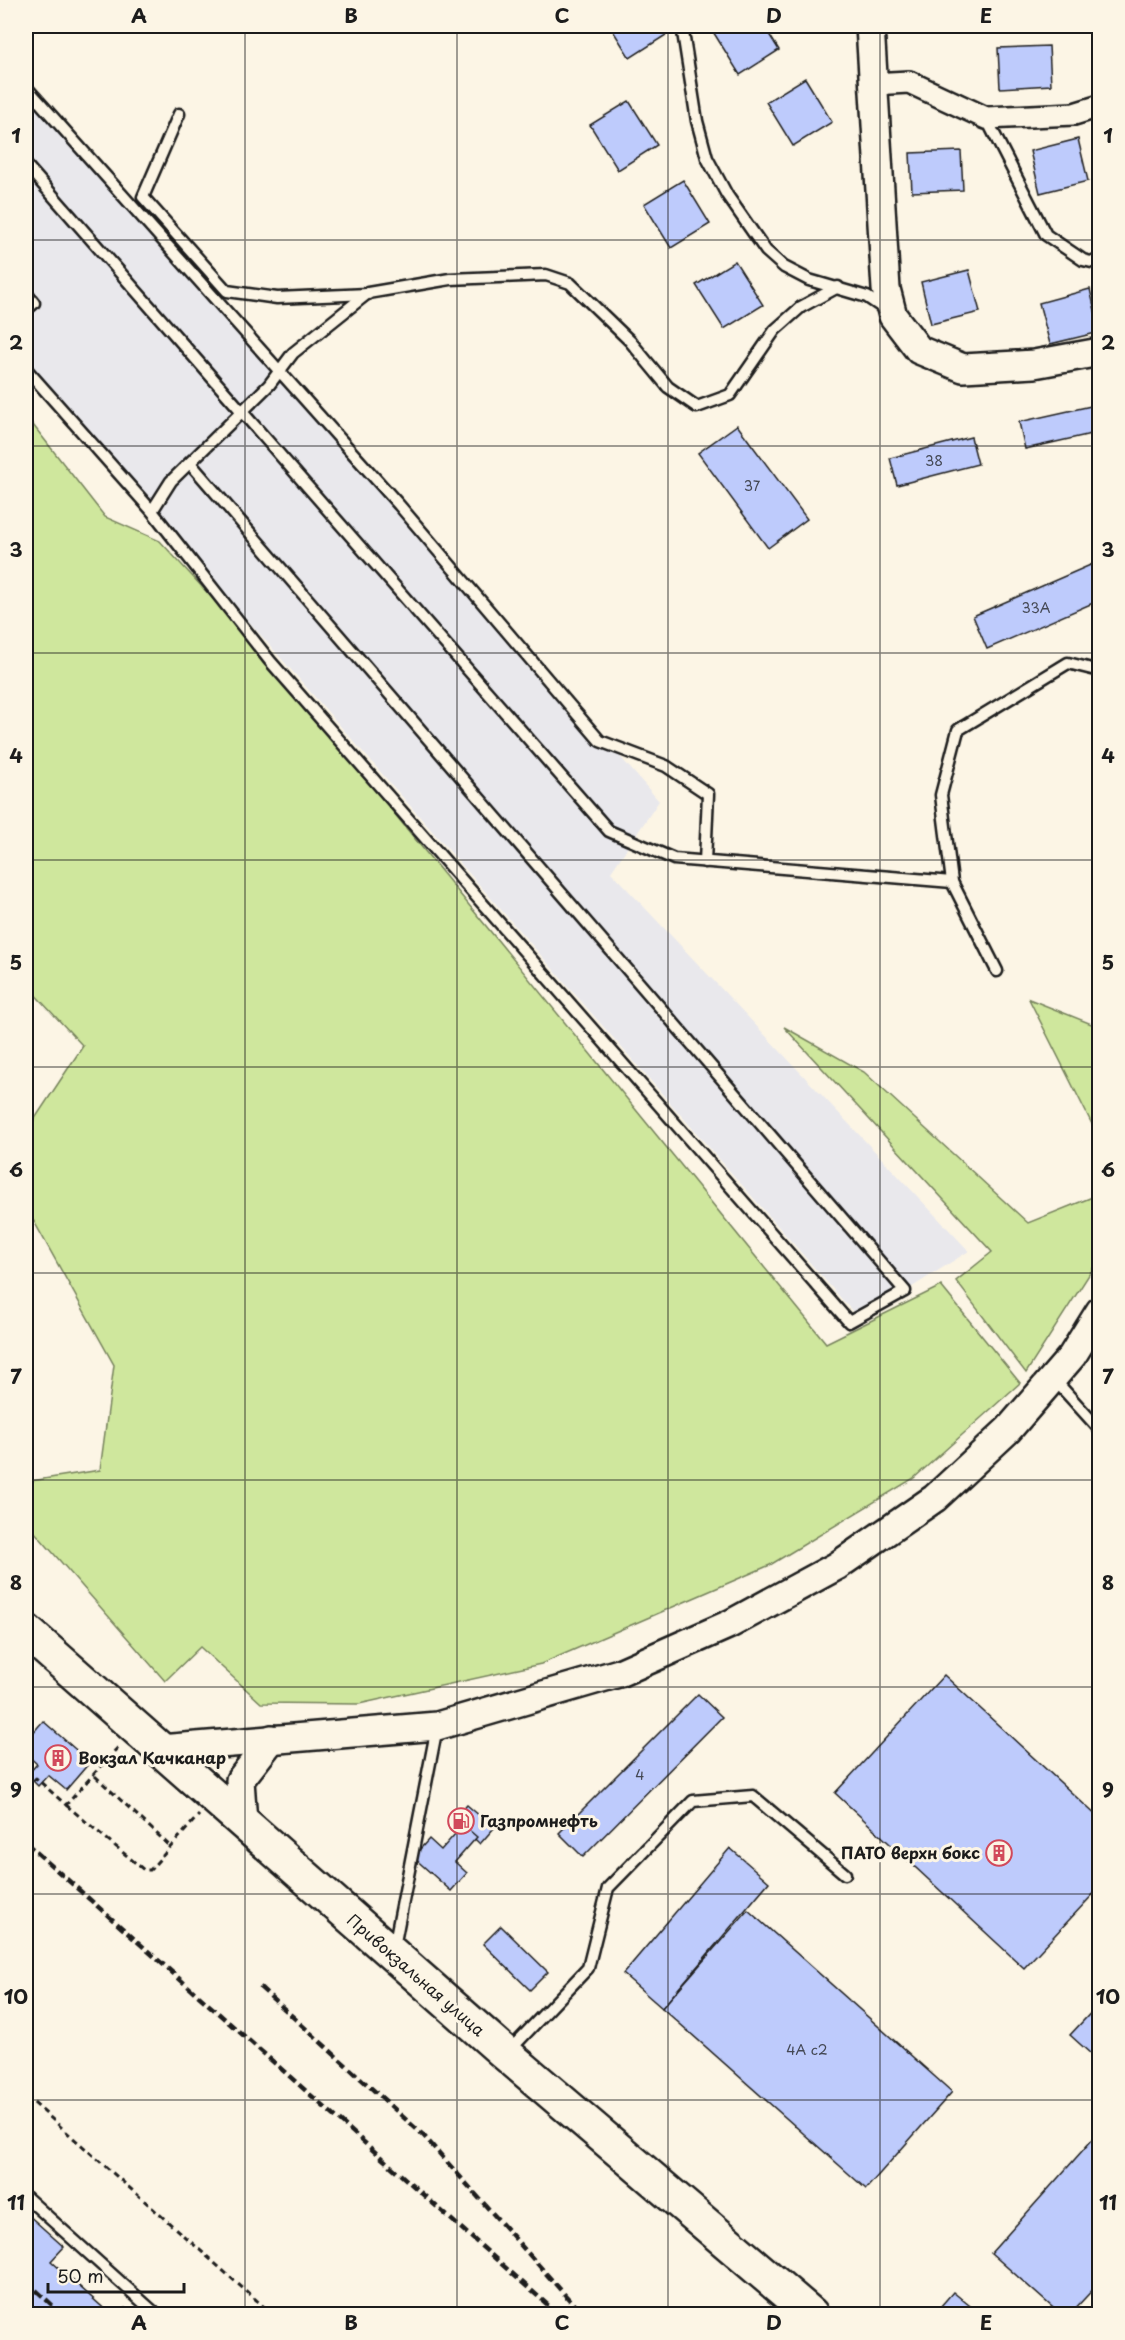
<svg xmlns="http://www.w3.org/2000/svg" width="1125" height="2340" viewBox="0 0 1125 2340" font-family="'Playpen Sans',sans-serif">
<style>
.built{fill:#e9e8ec}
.green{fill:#cfe79d;stroke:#76825c;stroke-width:1.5}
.building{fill:#becbfc;stroke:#1c1c1c;stroke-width:1.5}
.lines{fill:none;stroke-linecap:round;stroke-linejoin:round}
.service-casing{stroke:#1c1c1c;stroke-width:15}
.minor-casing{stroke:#1c1c1c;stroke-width:26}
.tertiary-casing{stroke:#1c1c1c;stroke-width:32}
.primary-casing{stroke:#1c1c1c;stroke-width:38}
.path{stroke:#1c1c1c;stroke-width:3;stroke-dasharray:6 4.5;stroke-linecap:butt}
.service{stroke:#fcf5e5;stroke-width:10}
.minor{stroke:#fcf5e5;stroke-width:21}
.tertiary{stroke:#fcf5e5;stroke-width:27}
.primary{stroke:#fcf5e5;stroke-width:33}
.rail{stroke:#1c1c1c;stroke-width:4.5;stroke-dasharray:9 4.5;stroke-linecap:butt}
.grid{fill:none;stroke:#1c1c1c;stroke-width:1.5;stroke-opacity:0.55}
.labels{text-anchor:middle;stroke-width:6;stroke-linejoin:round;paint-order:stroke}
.number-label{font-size:14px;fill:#444854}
.poi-label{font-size:16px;font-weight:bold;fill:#1c1c1c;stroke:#fcf5e5;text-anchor:start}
.street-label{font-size:16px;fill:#1c1c1c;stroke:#fcf5e5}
.neatline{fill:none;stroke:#1c1c1c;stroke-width:2}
.grid-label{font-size:20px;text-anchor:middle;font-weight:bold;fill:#1c1c1c}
</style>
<rect width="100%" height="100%" fill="#fcf5e5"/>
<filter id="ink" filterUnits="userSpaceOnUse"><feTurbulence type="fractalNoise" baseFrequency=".0167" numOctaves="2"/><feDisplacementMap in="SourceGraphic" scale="12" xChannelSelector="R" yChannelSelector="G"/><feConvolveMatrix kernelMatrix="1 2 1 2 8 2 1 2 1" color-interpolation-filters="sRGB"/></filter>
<g filter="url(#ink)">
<path class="built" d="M26,78L659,801L611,872L969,1251L860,1320L26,367Z"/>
<g class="green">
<path d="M26,416L105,517L160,541L270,661L826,1343L941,1286L1020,1383L914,1478L770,1565L541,1664L359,1704L261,1703L200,1647L165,1681L26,1522V1478L31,1481L100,1470L114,1365L26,1207V1132L83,1046L26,985Z"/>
<path d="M1029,999L1099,1027V1138Z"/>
<path d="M784,1027L864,1072L1028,1223L1095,1196L1099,1202V1259L1026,1373L956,1281L992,1252Z"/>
</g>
<g class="building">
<path d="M610,26H664L669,33L630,58Z"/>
<path d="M720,26H764L779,50L740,75L712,30Z"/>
<path d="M899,26H950V29L899,32Z"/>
<path d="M1049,46L1051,85L1000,88L998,48Z"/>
<path d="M805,78L832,122L793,146L766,102Z"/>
<path d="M629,101L657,145L618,170L590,125Z"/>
<path d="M1078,139L1088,181L1040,193L1030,151Z"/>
<path d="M961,151L963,190L912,192L910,153Z"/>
<path d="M683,180L710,224L671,248L644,204Z"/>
<path d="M735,261L763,305L724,329L696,285Z"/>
<path d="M969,270L980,312L931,324L921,282Z"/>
<path d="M1090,289L1100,332L1050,344L1039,303Z"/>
<path d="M1100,404V432L1025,449L1019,422Z"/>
<path d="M737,425L807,519L768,548L698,453Z"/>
<path d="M971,437L978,464L897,485L890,458Z"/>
<path d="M1095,563L1100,574V600L987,649L973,616Z"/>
<path d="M944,1675L1100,1819V1887L1024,1968L835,1793Z"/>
<path d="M698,1694L722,1717L583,1857L559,1833Z"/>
<path d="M43,1721L90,1762L66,1790L48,1775L38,1786L27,1775L37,1764L26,1754V1741Z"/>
<path d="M467,1805L494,1828L480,1844L454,1819Z"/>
<path d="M463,1825L477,1837L455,1862L467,1873L451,1891L413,1857L429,1839L441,1850Z"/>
<path d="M730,1848L769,1882L662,2008L623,1974Z"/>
<path d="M748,1910L952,2092L866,2189L662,2008Z"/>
<path d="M501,1926L548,1972L530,1990L483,1944Z"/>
<path d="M1100,2003V2045L1091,2054L1070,2035Z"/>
<path d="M1100,2131V2282L1070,2314H1060L991,2253Z"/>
<path d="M26,2213L64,2247L51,2261L110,2314H31L26,2309Z"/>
<path d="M953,2292L980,2314H934Z"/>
<path d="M125,2308L132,2314H120Z"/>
</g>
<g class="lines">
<g class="service-casing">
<g id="service">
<path d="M682,26L697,121L707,158L727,195L766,251L784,267L809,280L867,297L886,310"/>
<path d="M26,87L399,505L600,741L666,766L708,794L705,862"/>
<path d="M179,114L143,197L227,291L277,298L368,294"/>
<path d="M986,118L1046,235L1083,260L1100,264"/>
<path d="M26,165L609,831L674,859L952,882"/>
<path d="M26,293L34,303L26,310"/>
<path d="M26,369L152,511L270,661L849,1322L905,1291L190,463"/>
<path d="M152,511L171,481L269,385L293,353L368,293L450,279L546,275L570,283L630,341L668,387L697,407L730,395L775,330L801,307L838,287"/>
<path d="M997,971L952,882L941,795L958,730L1068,663L1100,671"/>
<path d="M1053,1378L1100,1430"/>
<path d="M394,1947L437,1727"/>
<path d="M508,2052L588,1968L608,1888L693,1801L753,1796L845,1874"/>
<path d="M26,2197L156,2314"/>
</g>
</g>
<g class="minor-casing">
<path id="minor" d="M872,84L909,82L986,118L1074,114L1100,106"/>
</g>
<g class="tertiary-casing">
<g id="tertiary">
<path d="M870,26L886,289L893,316L919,350L963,368L1034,364L1100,352"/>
<path d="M160,1749L437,1726L619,1673L730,1624L837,1566L935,1498L1008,1430L1072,1356L1100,1311"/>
<path d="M243,1823L240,1780L272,1739"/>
</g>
</g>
<g class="primary-casing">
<path id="primary" d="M26,1631L506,2054L811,2314"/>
</g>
<g class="path">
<path d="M95,1776L171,1847"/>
<path d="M26,1788L36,1778L66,1805L120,1745"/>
<path d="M66,1805L144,1870H150L199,1815"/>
<path d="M26,2096L272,2314"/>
</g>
<use href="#service" class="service"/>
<use href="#minor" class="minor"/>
<use href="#tertiary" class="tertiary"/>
<use href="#primary" class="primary"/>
<g class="rail">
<path d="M26,1843L558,2314"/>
<path d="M260,1987L423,2135L582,2314"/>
<path d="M26,2281L62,2314"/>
</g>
</g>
</g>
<path class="grid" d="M245,26V2314M457,26V2314M668,26V2314M880,26V2314M26,240H1100M26,446H1100M26,653H1100M26,860H1100M26,1067H1100M26,1273H1100M26,1480H1100M26,1687H1100M26,1894H1100M26,2100H1100"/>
<defs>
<g id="building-ring" transform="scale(1.35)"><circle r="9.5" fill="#fcf5e5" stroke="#d1495b" stroke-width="1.5"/><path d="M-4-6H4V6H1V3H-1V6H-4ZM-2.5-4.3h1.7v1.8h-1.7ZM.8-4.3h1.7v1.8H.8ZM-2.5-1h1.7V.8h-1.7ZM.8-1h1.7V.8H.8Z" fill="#d1495b"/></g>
<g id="fuel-ring" transform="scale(1.35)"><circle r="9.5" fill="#fcf5e5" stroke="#d1495b" stroke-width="1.5"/><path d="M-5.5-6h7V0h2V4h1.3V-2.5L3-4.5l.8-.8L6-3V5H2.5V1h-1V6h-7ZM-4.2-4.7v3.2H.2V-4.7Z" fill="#d1495b"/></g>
</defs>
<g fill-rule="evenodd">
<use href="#building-ring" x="58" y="1758"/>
<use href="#fuel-ring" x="461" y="1821"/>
<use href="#building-ring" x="999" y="1853"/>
</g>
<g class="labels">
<g class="number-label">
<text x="934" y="466">38</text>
<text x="752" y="491">37</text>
<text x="1036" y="613">33А</text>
<text x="640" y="1780">4</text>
<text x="807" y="2055">4А с2</text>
</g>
<g class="poi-label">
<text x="78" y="1764">Вокзал Качканар</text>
<text x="480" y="1827">Газпромнефть</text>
<text x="980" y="1859" text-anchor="end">ПАТО верхн бокс</text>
</g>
<g class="street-label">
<text transform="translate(416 1975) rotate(41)" y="6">Привокзальная улица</text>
</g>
</g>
<rect width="1125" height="2340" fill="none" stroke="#fcf5e5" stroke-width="66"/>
<path d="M48 2283v9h136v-9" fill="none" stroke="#1c1c1c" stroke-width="3"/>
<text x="57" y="2283" font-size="18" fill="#1c1c1c" stroke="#fcf5e5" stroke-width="4.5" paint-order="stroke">50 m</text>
<rect x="33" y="33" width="1059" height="2274" class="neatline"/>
<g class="grid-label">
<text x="139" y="23">A</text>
<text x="351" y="23">B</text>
<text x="562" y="23">C</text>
<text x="774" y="23">D</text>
<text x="986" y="23">E</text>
<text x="16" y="143">1</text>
<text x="1108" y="143">1</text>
<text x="16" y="350">2</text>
<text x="1108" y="350">2</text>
<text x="16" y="557">3</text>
<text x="1108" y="557">3</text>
<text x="16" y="763">4</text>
<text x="1108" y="763">4</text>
<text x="16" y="970">5</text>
<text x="1108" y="970">5</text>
<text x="16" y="1177">6</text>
<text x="1108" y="1177">6</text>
<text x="16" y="1384">7</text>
<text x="1108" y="1384">7</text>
<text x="16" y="1590">8</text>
<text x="1108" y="1590">8</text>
<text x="16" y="1797">9</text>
<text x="1108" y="1797">9</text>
<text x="16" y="2004">10</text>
<text x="1108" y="2004">10</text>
<text x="16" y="2210">11</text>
<text x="1108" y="2210">11</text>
<text x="139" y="2330">A</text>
<text x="351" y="2330">B</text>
<text x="562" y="2330">C</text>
<text x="774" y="2330">D</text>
<text x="986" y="2330">E</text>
</g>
</svg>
